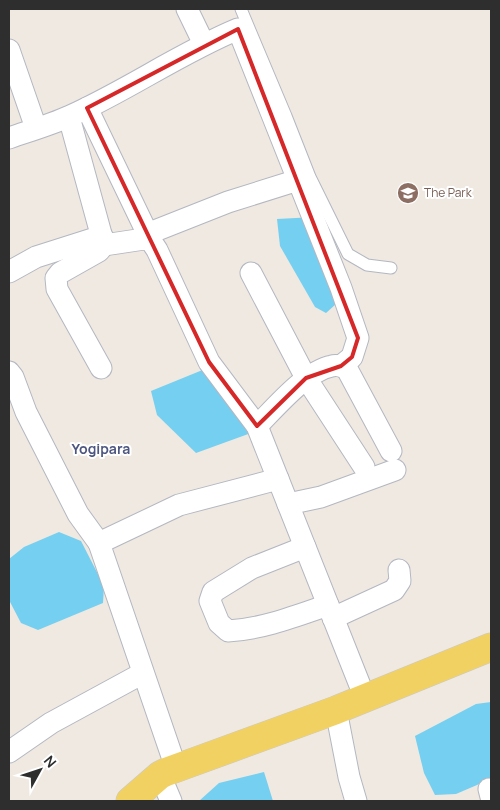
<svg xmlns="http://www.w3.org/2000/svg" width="500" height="810" viewBox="0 0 500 810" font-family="Manrope,sans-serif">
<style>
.water{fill:#75cff0}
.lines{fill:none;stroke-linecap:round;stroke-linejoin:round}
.lane-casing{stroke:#b4b7c1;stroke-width:13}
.street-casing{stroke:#b4b7c1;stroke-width:23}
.primary-casing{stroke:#c9c9c9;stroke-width:29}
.lane{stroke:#fff;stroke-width:11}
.street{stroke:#fff;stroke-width:21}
.primary{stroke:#f2d163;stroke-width:28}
.marked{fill:none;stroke:#d62828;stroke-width:4;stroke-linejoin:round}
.labels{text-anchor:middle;stroke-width:4;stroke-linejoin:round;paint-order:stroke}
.education-label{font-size:12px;fill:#785e54;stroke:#fff;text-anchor:start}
.neighbourhood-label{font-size:14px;font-weight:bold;fill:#4d5680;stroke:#fff}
</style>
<rect width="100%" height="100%" fill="#efe9e1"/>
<g class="water">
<path d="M315,217L346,295L326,313L315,307L280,246L277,219Z"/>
<path d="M205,369L251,433L196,453L157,415L151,391Z"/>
<path d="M59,532L81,541L104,586L103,603L38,630L21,623L9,600V559L24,547Z"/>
<path d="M491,702V779L456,794L435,795L424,773L415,736L476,704Z"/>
<path d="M264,772L273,801H199L219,783Z"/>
</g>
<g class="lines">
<g class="lane-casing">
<path id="lane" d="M241,9L286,116L310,177L348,254L367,265L391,268"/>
</g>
<g class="street-casing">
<g id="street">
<path d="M187,9L204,44"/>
<path d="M9,50L36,128"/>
<path d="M87,108L151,241"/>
<path d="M69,117L104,245L144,239L151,241L157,250L209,362L257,426L365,698"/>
<path d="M9,138C29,131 50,125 70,116C128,90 180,53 238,29L341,288L358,338L352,357L341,366"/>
<path d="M147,234L228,202L298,180"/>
<path d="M9,272L36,257L102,236"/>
<path d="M251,273L306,378L364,467"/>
<path d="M101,368L57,289L56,278L60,273L99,251L104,245"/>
<path d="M9,372L13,377L26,412L78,514L99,543"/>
<path d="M257,426C276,407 306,371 332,366C338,364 343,367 347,369L391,451"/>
<path d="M288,504L321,497L395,470"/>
<path d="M305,547L252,568L213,592L210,601L219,623L228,631C263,629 296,616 328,605"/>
<path d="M333,618L394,590L400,581L399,570"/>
<path d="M336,710L349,777L356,801"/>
<path d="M9,752L51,723L143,673"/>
<path d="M176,768L99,543L179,505L278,479"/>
<path d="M160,775L171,801"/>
<path d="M489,789L491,797"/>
</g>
</g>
<g class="primary-casing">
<path id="primary" d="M130,801L160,775L166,772L336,710L491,647"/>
</g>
<use href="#lane" class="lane"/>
<use href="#street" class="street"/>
<use href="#primary" class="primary"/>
</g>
<path class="marked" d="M238,29L358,338L352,357L341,366L306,378L257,426L209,362L87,108Z"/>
<defs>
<g id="university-disc" transform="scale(1.125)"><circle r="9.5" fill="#8d6e63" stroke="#fff"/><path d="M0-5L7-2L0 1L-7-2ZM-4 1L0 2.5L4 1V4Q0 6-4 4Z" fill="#fff"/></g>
</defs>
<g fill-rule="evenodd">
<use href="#university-disc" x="408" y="193"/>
</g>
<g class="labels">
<g class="education-label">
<text x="424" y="197">The Park</text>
</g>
<g class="neighbourhood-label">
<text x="101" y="454">Yogipara</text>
</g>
</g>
<rect width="500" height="810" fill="none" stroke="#2e2e2e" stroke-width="20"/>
<g transform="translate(40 770) rotate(50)" stroke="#ffffff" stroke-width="4" paint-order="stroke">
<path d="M0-4L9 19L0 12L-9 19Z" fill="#2e2e2e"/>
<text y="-8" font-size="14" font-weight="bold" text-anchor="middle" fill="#2e2e2e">N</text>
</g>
</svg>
